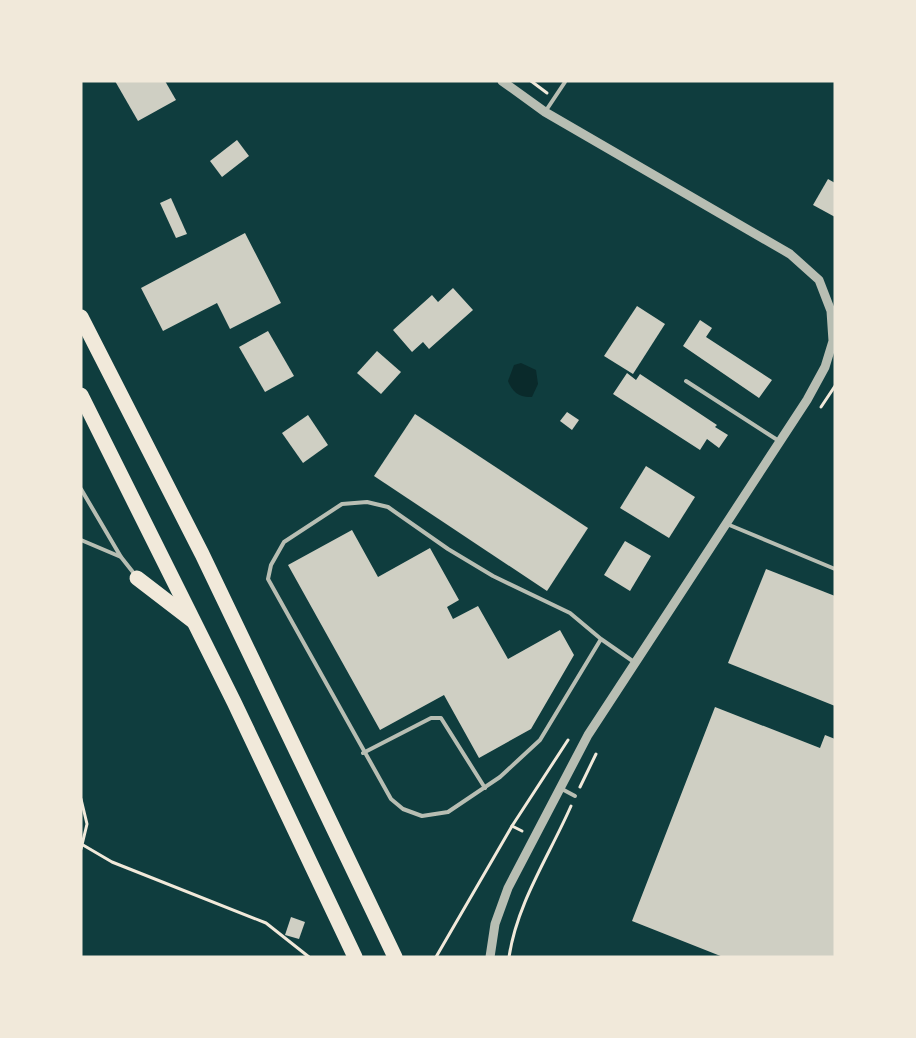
<svg xmlns="http://www.w3.org/2000/svg" width="916" height="1038" viewBox="0 0 916 1038" font-family="Literata,serif">
<style>
.water{fill:#0a2a2b}
.building{fill:#cfcfc3}
.lines{fill:none;stroke-linecap:round;stroke-linejoin:round}
.path{stroke:#f1e9da;stroke-width:3}
.service{stroke:#b8beb3;stroke-width:4}
.tertiary{stroke:#b8beb3;stroke-width:9}
.motorway{stroke:#f1e9da;stroke-width:15}
</style>
<rect width="100%" height="100%" fill="#0f3d3e"/>
<path class="water" d="M521,363L536,370L538,384L532,397C520,398 512,392 508,381L514,365Z"/>
<g class="building">
<path d="M115,81H165L176,100L138,121Z"/>
<path d="M237,140L249,156L222,177L210,161Z"/>
<path d="M828,179L835,183V217L813,205Z"/>
<path d="M171,198L187,234L176,238L160,203Z"/>
<path d="M245,233L281,303L230,329L217,303L163,331L141,288Z"/>
<path d="M453,288L473,310L429,349L423,342L412,352L393,330L432,295L438,302Z"/>
<path d="M637,306L665,324L633,374L604,356Z"/>
<path d="M700,320L712,328L706,337L772,380L759,398L683,346Z"/>
<path d="M268,331L294,376L265,392L239,347Z"/>
<path d="M377,351L401,372L381,394L357,373Z"/>
<path d="M627,373L636,380L640,374L717,425L715,427L728,435L719,448L707,439L700,450L613,394Z"/>
<path d="M567,412L579,420L572,430L560,421Z"/>
<path d="M415,414L588,528L547,591L374,476Z"/>
<path d="M308,415L328,445L303,463L282,433Z"/>
<path d="M646,466L695,497L669,538L620,508Z"/>
<path d="M352,530L378,577L430,548L459,600L447,607L453,619L478,606L508,659L560,630L574,655L531,729L479,758L444,695L380,730L288,565Z"/>
<path d="M625,541L651,556L630,591L604,575Z"/>
<path d="M766,569L835,596V706L728,663Z"/>
<path d="M715,707L820,748L825,735L835,739V957H723L632,921Z"/>
<path d="M291,917L305,922L299,939L285,935Z"/>
</g>
<g class="lines">
<g class="path">
<path d="M531,81L547,93"/>
<path d="M821,407L835,386"/>
<path d="M580,787L596,754"/>
<path d="M81,799L87,824L81,849"/>
<path d="M512,826L522,831"/>
<path d="M83,845L112,862L266,923L309,957"/>
<path d="M436,957L512,826L568,740"/>
<path d="M509,957C517,903 549,856 571,806"/>
</g>
<g class="service">
<path d="M545,112L565,82"/>
<path d="M686,381L779,441"/>
<path d="M81,489L121,557L136,576"/>
<path d="M727,524L835,569"/>
<path d="M81,540L121,557"/>
<path d="M601,639L570,613L493,576L448,549L388,507L367,502L342,504L284,542L271,565L268,579L391,799L403,809L422,816L448,812L500,777L540,740L601,639L634,662"/>
<path d="M363,753L431,718H441L485,788"/>
<path d="M560,788L575,796"/>
</g>
<path class="tertiary" d="M490,957L495,924L508,888L588,735L807,400L825,367L833,341L831,311L819,280L790,254L545,112L502,81"/>
<g class="motorway">
<path d="M81,317L202,554L395,957"/>
<path d="M81,395L234,702L355,957"/>
<path d="M137,578L193,621"/>
</g>
</g>
<rect width="916" height="1038" fill="none" stroke="#f1e9da" stroke-width="165"/>
</svg>
